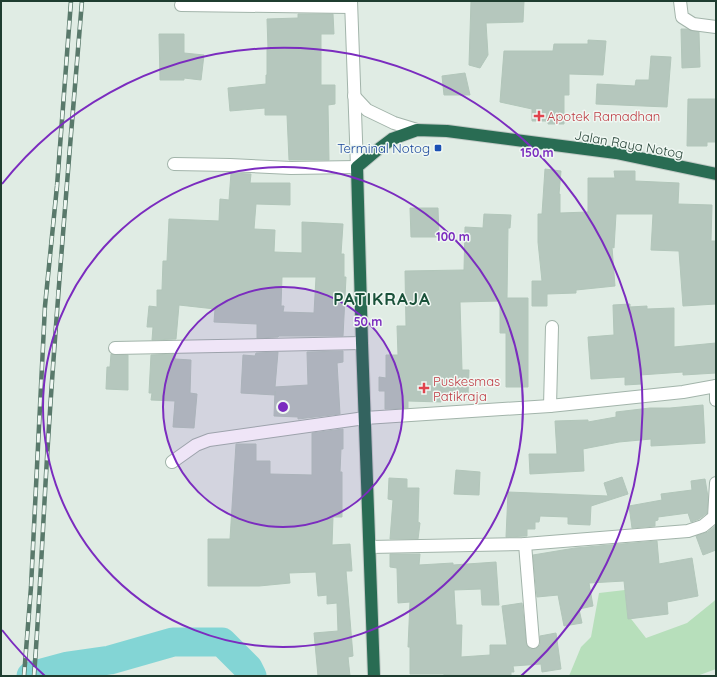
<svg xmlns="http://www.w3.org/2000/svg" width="717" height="677" viewBox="0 0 717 677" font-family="Quicksand,sans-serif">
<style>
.green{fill:#b7dfbb}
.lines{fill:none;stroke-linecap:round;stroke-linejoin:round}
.river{stroke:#83d5d5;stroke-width:29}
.building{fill:#b5c7bd;stroke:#b2c6ba;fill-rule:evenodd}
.minor-casing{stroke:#a2b4aa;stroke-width:14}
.highway-casing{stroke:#c0c9c5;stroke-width:14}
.minor{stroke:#fff;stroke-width:12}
.highway{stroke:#296c53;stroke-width:12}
.rail-casing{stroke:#59796b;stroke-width:4.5}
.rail{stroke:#f0f8f3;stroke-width:3;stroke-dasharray:9;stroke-linecap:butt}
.ring{fill:none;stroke:#7b2cbf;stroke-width:2}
.health-dot{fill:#e0444e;stroke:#f0f8f3;stroke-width:1.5}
.transit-dot{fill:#1a4fb4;stroke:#f0f8f3;stroke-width:1.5}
.labels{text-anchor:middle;stroke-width:3;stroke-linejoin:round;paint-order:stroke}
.health-label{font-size:13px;fill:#be3a42;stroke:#f0f8f3;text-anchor:start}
.street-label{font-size:13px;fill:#1f3d30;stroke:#f0f8f3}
.transit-label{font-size:13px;fill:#164399;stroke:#f0f8f3;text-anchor:end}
.district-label{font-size:17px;font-weight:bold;letter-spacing:1px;fill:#1a513a;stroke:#f0f8f3}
.centre{fill:#7b2cbf;stroke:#f0f8f3;stroke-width:2}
.ring-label{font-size:12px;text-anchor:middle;font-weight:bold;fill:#7b2cbf;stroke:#f0f8f3;stroke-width:3;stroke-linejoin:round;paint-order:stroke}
</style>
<rect width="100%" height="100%" fill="#e0ece4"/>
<path class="green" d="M625,590L628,615L646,638L687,623L713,602L716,599V669L697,676H569L581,647L591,637L599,593Z"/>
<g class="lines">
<path class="river" d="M31,676L68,666L110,660L173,642H222L248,668L252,676"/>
</g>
<g class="building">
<path d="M471,1H524L523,22L486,23L488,55L480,68L469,65Z"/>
<path d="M298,14H333L334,34H321V85H335V104L328,105L329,160H289L287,115H265V108L230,111L228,88L266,84V75H267V49H268L267,19L298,18Z"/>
<path d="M681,29H687L699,32L700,67L682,68Z"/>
<path d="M159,34H184V53L204,55L201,80L184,78V80H160Z"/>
<path d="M588,40L606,41L603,75L569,74V95H564V124H548V121H532V109L500,102L504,51H553L554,44H588Z"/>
<path d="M651,56L671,57L667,107L596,104L597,84L635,86L636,80H649Z"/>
<path d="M465,73L470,95H444L442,76Z"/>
<path d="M688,99H716V142H707V146H687Z"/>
<path d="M545,169L561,171L559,194H560V213L588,212V178H615L614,171H635V181L679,183L678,204L712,205L711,241H716V304L683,306L679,251L651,250L653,214H616L614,248L612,247L615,286L576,290V293L547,294V306H532V281H542L538,242V214H542Z"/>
<path d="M231,173L251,174L250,183H290V205L256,204L254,229L275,230L274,252L302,253V222L343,224L341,254H344V277H346L343,336H279L278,337L257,338V324L214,322L215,309L179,305L176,339L152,340L153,327H147L149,306L157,307V290H162L163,261H167L169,219L219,221L220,199L229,200ZM282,277H316L314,313L283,312L284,306H281Z"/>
<path d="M410,208H438L439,237H411Z"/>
<path d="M484,214L511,215L510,228H508L507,298H528V387H506V333H500V301L460,302L462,370H469L468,395L441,394V402L408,401V408L385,409V391H379V377L386,378V355H398L397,326H406L405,271L464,270L465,227L483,228Z"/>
<path d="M630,304V307L647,306V309L674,308V347L716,343V373L683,375V372L640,375L641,384L625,385V377L591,379L588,337L614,335L613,305Z"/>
<path d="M343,351V362L337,363L340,414L298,419V417L274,416L275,391V395L241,393L243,355L255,356L256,353L278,352L275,387L308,385L307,352Z"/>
<path d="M111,354L128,355V390L106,389L107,367H110Z"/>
<path d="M175,354V359L191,360L190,393L197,394L194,428L173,427L175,401L151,400L152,393H149L151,355Z"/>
<path d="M703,405L705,443L651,446V439L619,442L583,449L584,471L530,474L529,454H557L555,421L588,420V422L616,417V412L650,408H670Z"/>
<path d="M343,429V449H341L340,472H342V517H333L332,545L350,544L352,571H346L353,656L348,657L350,676H318L314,633L338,631L337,603L327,604V595L318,596L316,572L289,573L290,583L259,586H208V539H230L236,444H256V461H270V474L312,475V433Z"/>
<path d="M456,470L480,472L479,495L454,494Z"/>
<path d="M622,477L628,494L591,506L590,525L568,524V517L540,516L539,522H535V529H527V536L506,537L508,492L608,496L604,483Z"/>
<path d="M389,478L407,479V488H419L418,522L420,523L418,539H390L393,500L388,499Z"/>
<path d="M705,479L708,497L707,513L699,519L691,522L688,513L658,517V520L655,521V526L632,528L629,506L662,500L661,494L692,490L691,481Z"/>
<path d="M716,525V550L703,555L696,536L708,532Z"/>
<path d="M657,541L659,564L692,558L698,596L667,602L668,614L628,619L624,581L589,583L593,606L579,609L582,623L564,626L558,595L537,597L533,555L575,548Z"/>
<path d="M390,554H420L419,565L453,563V565L496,562L499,605H482L481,589L454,590L456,625H462L461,657L490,655V645H507L502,606L522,603L527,646L530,649L537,648L540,645V636L556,633L561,669L542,672L541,664L513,666L514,672H511V676H444V674H410V647H408L410,602L398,603L397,568L390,567Z"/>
</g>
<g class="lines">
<g class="minor-casing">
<g id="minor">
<path d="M351,1L357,167"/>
<path d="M680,1L682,17L693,24L716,27"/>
<path d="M181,5L351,7"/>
<path d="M354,96L367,110L394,123L417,130"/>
<path d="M174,164L230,165L291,168L357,167"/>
<path d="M115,348L362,343"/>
<path d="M716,386V400"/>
<path d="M550,406L552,327"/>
<path d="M172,462L196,445L209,440L365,418L550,406L683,392L716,386"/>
<path d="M525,544L533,642"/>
<path d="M370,547L525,544L688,531L703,526L714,517L716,483"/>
</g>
</g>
<g class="highway-casing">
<path id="highway" d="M374,676L362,343L357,167L376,151L392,139L417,130L447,131L616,153L716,174"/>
</g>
<use href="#minor" class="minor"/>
<use href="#highway" class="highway"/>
<g class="rail-casing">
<g id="rail">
<path d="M24,676L31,587L45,306L57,186L71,1"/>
<path d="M34,676C40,598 43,520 48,442C57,295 70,148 82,1"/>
</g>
</g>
<use href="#rail" class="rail"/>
</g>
<circle cx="283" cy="407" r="120" fill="#7b2cbf" fill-opacity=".12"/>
<g class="ring">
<circle cx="283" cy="407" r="120"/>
<circle cx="283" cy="407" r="240"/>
<path d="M45 676A359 359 0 0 1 2 630M2 184A359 359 0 1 1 521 676"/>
</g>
<g class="health-dot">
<path d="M537 110h4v4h4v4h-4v4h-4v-4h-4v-4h4z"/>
<path d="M422 382h4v4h4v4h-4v4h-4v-4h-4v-4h4z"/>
</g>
<rect class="transit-dot" x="434" y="144" width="8" height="8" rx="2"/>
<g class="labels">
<g class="health-label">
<text x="547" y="121">Apotek Ramadhan</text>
<text x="433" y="386">Puskesmas<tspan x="433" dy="15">Patikraja</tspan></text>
</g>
<g class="street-label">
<text transform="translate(629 144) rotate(10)" y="5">Jalan Raya Notog</text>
</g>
<g class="transit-label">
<text x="430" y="153">Terminal Notog</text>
</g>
<g class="district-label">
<text x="382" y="305">PATIKRAJA</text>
</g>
</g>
<circle cx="283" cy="407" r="6" class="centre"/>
<g class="ring-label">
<text x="537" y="157">150 m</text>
<text x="453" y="241">100 m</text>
<text x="368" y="326">50 m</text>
</g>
<rect width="717" height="677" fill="none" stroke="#1f3d30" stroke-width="4"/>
</svg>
